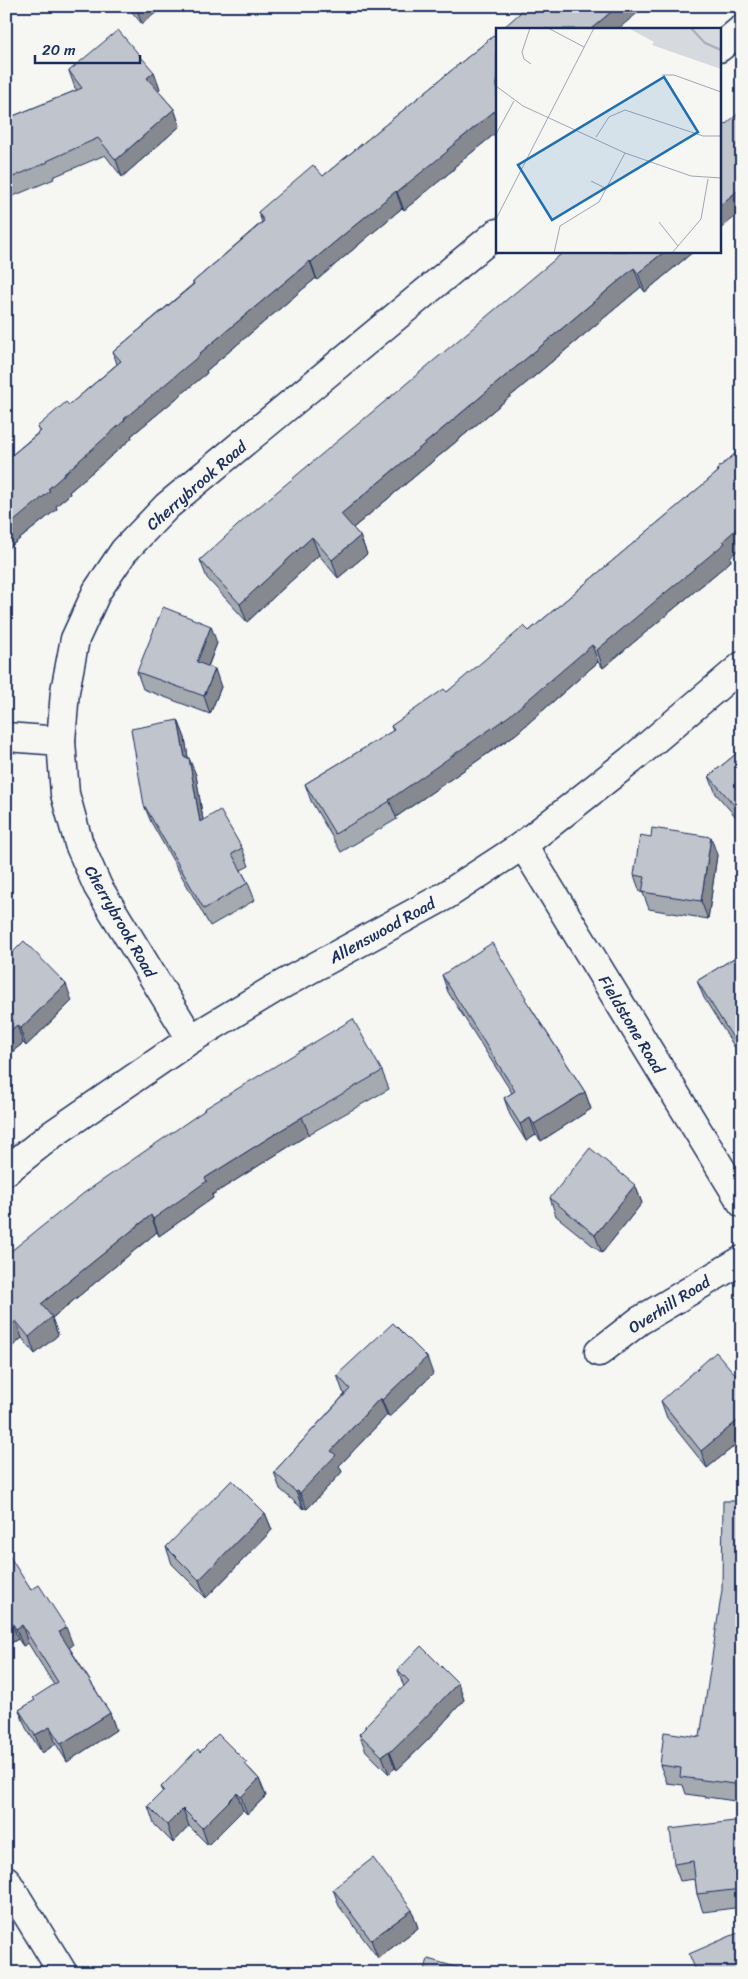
<svg xmlns="http://www.w3.org/2000/svg" width="748" height="1979" viewBox="0 0 748 1979" font-family="Sriracha,sans-serif">
<style>
.lines{fill:none;stroke-linecap:round;stroke-linejoin:round}
.minor-casing{stroke:#1b2f5e;stroke-width:31}
.minor{stroke:#f6f6f2;stroke-width:28}
.wall{fill:#a5a9b0;stroke:#1b2f5e}
.shaded-wall{fill:#868990;stroke:#1b2f5e}
.building{fill:#c0c4cd;stroke:#1b2f5e}
.labels{text-anchor:middle;stroke-width:4;stroke-linejoin:round;paint-order:stroke}
.street-label{font-size:16px;fill:#1b2f5e;stroke:#f6f6f2}
.inset-river{fill:none;stroke:#abb2c0;stroke-width:2.5}
.inset-road{fill:none;stroke:#9ea6b7;stroke-width:1}
.view{fill:#1f6fb2;fill-opacity:0.15;stroke:#1f6fb2;stroke-width:2.5}
.inset-edge{fill:none;stroke:#1b2f5e;stroke-width:2.5}
</style>
<rect width="100%" height="100%" fill="#f6f6f2"/>
<filter id="ink" filterUnits="userSpaceOnUse"><feTurbulence type="fractalNoise" baseFrequency=".02" numOctaves="2"/><feDisplacementMap in="SourceGraphic" scale="10" xChannelSelector="R" yChannelSelector="G"/><feConvolveMatrix kernelMatrix="1 2 1 2 8 2 1 2 1" color-interpolation-filters="sRGB"/></filter>
<g filter="url(#ink)">
<g class="lines">
<g class="minor-casing">
<g id="minor">
<path d="M719,48L742,29"/>
<path d="M6,737L61,741"/>
<path d="M523,845L742,1203"/>
<path d="M191,1039L98,887L79,844L65,794L61,741L65,691L75,639L97,591L124,551L167,506L497,233"/>
<path d="M6,1171L50,1136L191,1039L274,989L445,896L523,845L631,760L742,666"/>
<path d="M599,1352L639,1321L742,1260"/>
<path d="M6,1880L63,1973"/>
</g>
</g>
<use href="#minor" class="minor"/>
</g>
<g class="wall">
<path d="M127,6H164L142,24Z"/>
<path d="M497,33V132L454,167V169L404,210L402,208L317,280L316,278L206,371L207,373L131,436L132,438L69,492L70,494L56,506L57,509L6,550V460L39,432L37,427L69,405L117,364L113,352L193,284V282L262,222L258,212L323,176Z"/>
<path d="M69,71L154,72L160,89L158,91L174,109L180,126L122,177L105,155L53,177L54,179L6,199V119L77,90L75,88Z"/>
<path d="M694,251L645,292L641,287L353,528L360,536L367,554L338,578L319,555L247,622L207,578L200,560L571,253Z"/>
<path d="M742,448L730,557L731,561L603,668L598,662L516,734L396,817L397,819L341,852L311,801L305,784L393,731L391,726L447,692L529,631L718,472L717,469Z"/>
<path d="M217,643L208,667L221,687L210,714L143,689L137,672Z"/>
<path d="M178,720L185,738L188,758L196,775L203,820L242,848L249,866L241,870L248,883L255,900L210,926L151,822L144,805Z"/>
<path d="M742,749V824L716,794L709,776Z"/>
<path d="M717,855L708,919L649,909L643,893L640,892L634,875Z"/>
<path d="M742,953V1059L704,998L697,981Z"/>
<path d="M6,959L72,1001L26,1046L23,1043L6,1057Z"/>
<path d="M442,975L529,1005L585,1092L591,1109L541,1141L536,1135L526,1141L510,1115L504,1098L512,1093L448,992Z"/>
<path d="M382,1071L389,1089L309,1134L212,1195L213,1198L159,1236L157,1232L52,1318L58,1335L35,1354L22,1338L6,1352V1255L204,1111V1109Z"/>
<path d="M635,1185L642,1203L602,1253L556,1216L550,1198Z"/>
<path d="M433,1374L389,1417L387,1415L339,1466L342,1472L307,1509L304,1508L303,1509L280,1489L274,1472L345,1394L343,1392L337,1375Z"/>
<path d="M742,1382V1440L707,1468L667,1418L661,1401Z"/>
<path d="M742,1501V1802L686,1794L683,1785L667,1783L660,1765L700,1737Z"/>
<path d="M265,1513L272,1530L206,1598L172,1564L166,1547Z"/>
<path d="M6,1555L31,1590L73,1645L69,1647L110,1713L116,1730L67,1762L56,1744L42,1753L26,1728L19,1710L34,1701L54,1685L28,1643L23,1646L18,1639L6,1646Z"/>
<path d="M398,1670L458,1683L464,1700L427,1741L397,1770L395,1768L389,1774L366,1751L359,1734L365,1728V1726L404,1687Z"/>
<path d="M200,1752L249,1768L259,1779L266,1796L247,1814L243,1810L208,1845L189,1826L173,1843L154,1824L148,1806L163,1791L161,1787Z"/>
<path d="M742,1820V1907L703,1912L697,1894L695,1879L680,1881L674,1864Z"/>
<path d="M333,1889L412,1910L418,1928L378,1958L339,1906Z"/>
</g>
<g class="shaded-wall">
<path d="M137,6H164L142,24L136,7Z"/>
<path d="M618,6H646L618,29H591Z"/>
<path d="M154,72L160,89L153,95L147,78Z"/>
<path d="M174,109L180,126L122,177L116,160Z"/>
<path d="M497,109V132L454,167V169L404,210L397,192L447,150Z"/>
<path d="M742,187V211L719,230V206Z"/>
<path d="M396,191L402,208L317,280L311,262Z"/>
<path d="M665,251H694L645,292L638,273Z"/>
<path d="M310,261L316,278L206,371L207,373L131,436L132,438L69,492L70,494L56,506L57,509L6,550V528L124,419L199,354Z"/>
<path d="M634,268L641,287L348,532L341,514Z"/>
<path d="M742,524V547L730,557L731,561L603,668L597,650Z"/>
<path d="M360,536L367,554L338,578L332,560Z"/>
<path d="M312,537L319,555L247,622L240,604Z"/>
<path d="M211,626L217,643L203,679L197,662Z"/>
<path d="M592,645L598,662L516,734L396,817L389,800Z"/>
<path d="M215,669L221,687L210,714L204,696Z"/>
<path d="M178,720L185,738L191,776L185,758Z"/>
<path d="M189,758L196,775L206,839L200,822Z"/>
<path d="M711,837L717,855L708,919L701,901Z"/>
<path d="M66,984L72,1001L26,1046L20,1029Z"/>
<path d="M17,1025L23,1043L6,1057V1034Z"/>
<path d="M585,1092L591,1109L541,1141L534,1124Z"/>
<path d="M302,1117L309,1134L212,1195L213,1198L159,1236L153,1219L205,1178Z"/>
<path d="M530,1118L536,1135L526,1141L520,1124Z"/>
<path d="M635,1185L642,1203L602,1253L595,1235Z"/>
<path d="M151,1215L157,1232L52,1318L58,1335L35,1354L29,1337L41,1304Z"/>
<path d="M16,1321L22,1338L6,1352V1329Z"/>
<path d="M427,1357L433,1374L389,1417L382,1400Z"/>
<path d="M380,1398L387,1415L339,1466L342,1472L307,1509L300,1493L331,1451Z"/>
<path d="M742,1417V1440L707,1468L701,1451Z"/>
<path d="M298,1491L304,1508L303,1509L296,1492Z"/>
<path d="M265,1513L272,1530L206,1598L199,1580Z"/>
<path d="M11,1621L18,1639L6,1646V1624Z"/>
<path d="M22,1625L28,1643L23,1646L16,1629Z"/>
<path d="M66,1627L73,1645L66,1650L59,1632Z"/>
<path d="M458,1683L464,1700L427,1741L397,1770L390,1752Z"/>
<path d="M110,1713L116,1730L67,1762L61,1744Z"/>
<path d="M50,1727L56,1744L42,1753L35,1735Z"/>
<path d="M389,1751L395,1768L389,1774L382,1756Z"/>
<path d="M259,1779L266,1796L247,1814L241,1797Z"/>
<path d="M237,1793L243,1810L208,1845L202,1828Z"/>
<path d="M183,1809L189,1826L173,1843L167,1825Z"/>
<path d="M412,1910L418,1928L378,1958L371,1940Z"/>
</g>
<g class="building">
<path d="M526,6H618L591,29H502L520,13L519,12Z"/>
<path d="M118,30L154,72L147,78L174,109L116,160L98,138L47,161L48,162L6,180V119L82,88L69,71Z"/>
<path d="M497,33V109L447,150L448,151L397,192L396,191L311,262L310,261L199,354L200,355L124,419L125,420L63,475V476L48,489L50,491L6,528V460L41,431L37,427L66,402L69,405L121,361L113,352L194,284L193,282L264,221L258,212L313,165L323,176Z"/>
<path d="M742,110V187L719,206V130Z"/>
<path d="M565,251H569L571,253L573,251H665L638,273L634,268L341,514L360,536L332,560L312,537L240,604L200,560L248,516L328,449Z"/>
<path d="M742,448V524L723,541L725,543L597,650L592,645L509,716L389,800L390,801L335,834L305,784L394,730L391,726L444,689L447,692L524,626L529,631L719,471L717,469Z"/>
<path d="M163,607L211,626L197,662L215,669L204,696L137,672Z"/>
<path d="M178,720L185,758H189L200,822L220,810L242,848L232,854L248,883L204,909L144,805L131,729Z"/>
<path d="M742,749V814L709,776Z"/>
<path d="M652,828L711,837L701,901L642,892L645,877L634,875L640,835L651,837Z"/>
<path d="M24,941L66,984L20,1029L17,1025L6,1034V959Z"/>
<path d="M492,943L526,998L525,999L585,1092L534,1124L530,1118L520,1124L504,1098L515,1091L442,975Z"/>
<path d="M742,953V1052L697,981Z"/>
<path d="M353,1019L382,1071L302,1117L205,1178L207,1181L153,1219L151,1215L41,1304L52,1317L29,1337L16,1321L6,1329V1255L84,1193L205,1110L204,1109Z"/>
<path d="M590,1148L635,1185L595,1235L550,1198Z"/>
<path d="M393,1323L427,1357L382,1400L380,1398L331,1451L336,1455L300,1493L298,1491L296,1492L274,1472L350,1389L337,1375Z"/>
<path d="M716,1352L742,1382V1417L701,1451L661,1401Z"/>
<path d="M232,1480L265,1513L199,1580L166,1547Z"/>
<path d="M723,1501H742V1785L680,1777L681,1768L660,1765L664,1732L700,1737L722,1590Z"/>
<path d="M8,1554L31,1590L39,1585L66,1627L59,1632L110,1713L61,1744L50,1727L35,1735L19,1710L35,1700L33,1698L58,1682L22,1625L16,1629L11,1621L6,1624V1555Z"/>
<path d="M421,1646L458,1683L420,1723L390,1752L389,1751L382,1756L359,1734L366,1727L365,1726L409,1681L398,1670Z"/>
<path d="M218,1734L247,1763L245,1764L259,1779L241,1797L237,1793L202,1828L183,1809L167,1825L148,1806L164,1790L161,1787L198,1749L200,1752Z"/>
<path d="M742,1820V1889L697,1894L693,1861L674,1864L670,1829Z"/>
<path d="M373,1858L412,1910L371,1940L333,1889Z"/>
<path d="M742,1931V1973H697L689,1954Z"/>
<path d="M428,1959L476,1973H424Z"/>
</g>
</g>
<g class="labels">
<g class="street-label">
<text transform="translate(196 485) rotate(-41)" y="6">Cherrybrook Road</text>
<text transform="translate(121 921) rotate(60)" y="6">Cherrybrook Road</text>
<text transform="translate(382 930) rotate(-29)" y="6">Allenswood Road</text>
<text transform="translate(632 1024) rotate(59)" y="6">Fieldstone Road</text>
<text transform="translate(669 1304) rotate(-32)" y="6">Overhill Road</text>
</g>
</g>
<g transform="translate(496 28)">
<rect width="225" height="225" fill="#f6f6f2"/>
<path d="M132,0L225,2V41L156,17L158,14Z" fill="#d6d9dd"/>
<path class="inset-river" d="M195,0L209,15L225,22"/>
<path class="inset-road" d="M34,0L26,24L28,31L35,36M52,0L88,19M166,47H178L225,64M0,58L27,78L129,125L195,148L225,150M0,106L18,73M100,109L113,89L129,82L207,108H225M95,153L111,161M0,191L98,0M163,194L182,218M58,225L64,198L103,174L129,125M176,225L205,191L212,151"/>
<path class="view" d="M168,49L202,104L56,192L22,137Z"/>
<rect width="225" height="225" class="inset-edge"/>
</g>
<rect width="748" height="1979" fill="none" stroke="#f6f6f2" stroke-width="25"/>
<rect x="12" y="12" width="723" height="1954" fill="none" stroke="#1b2f5e" stroke-width="2" filter="url(#ink)"/>
<path d="M35 55v8h105v-8" fill="none" stroke="#1b2f5e" stroke-width="2.5"/>
<text x="42" y="55" font-size="15" fill="#1b2f5e" stroke="#f6f6f2" stroke-width="4" paint-order="stroke">20 m</text>
</svg>
